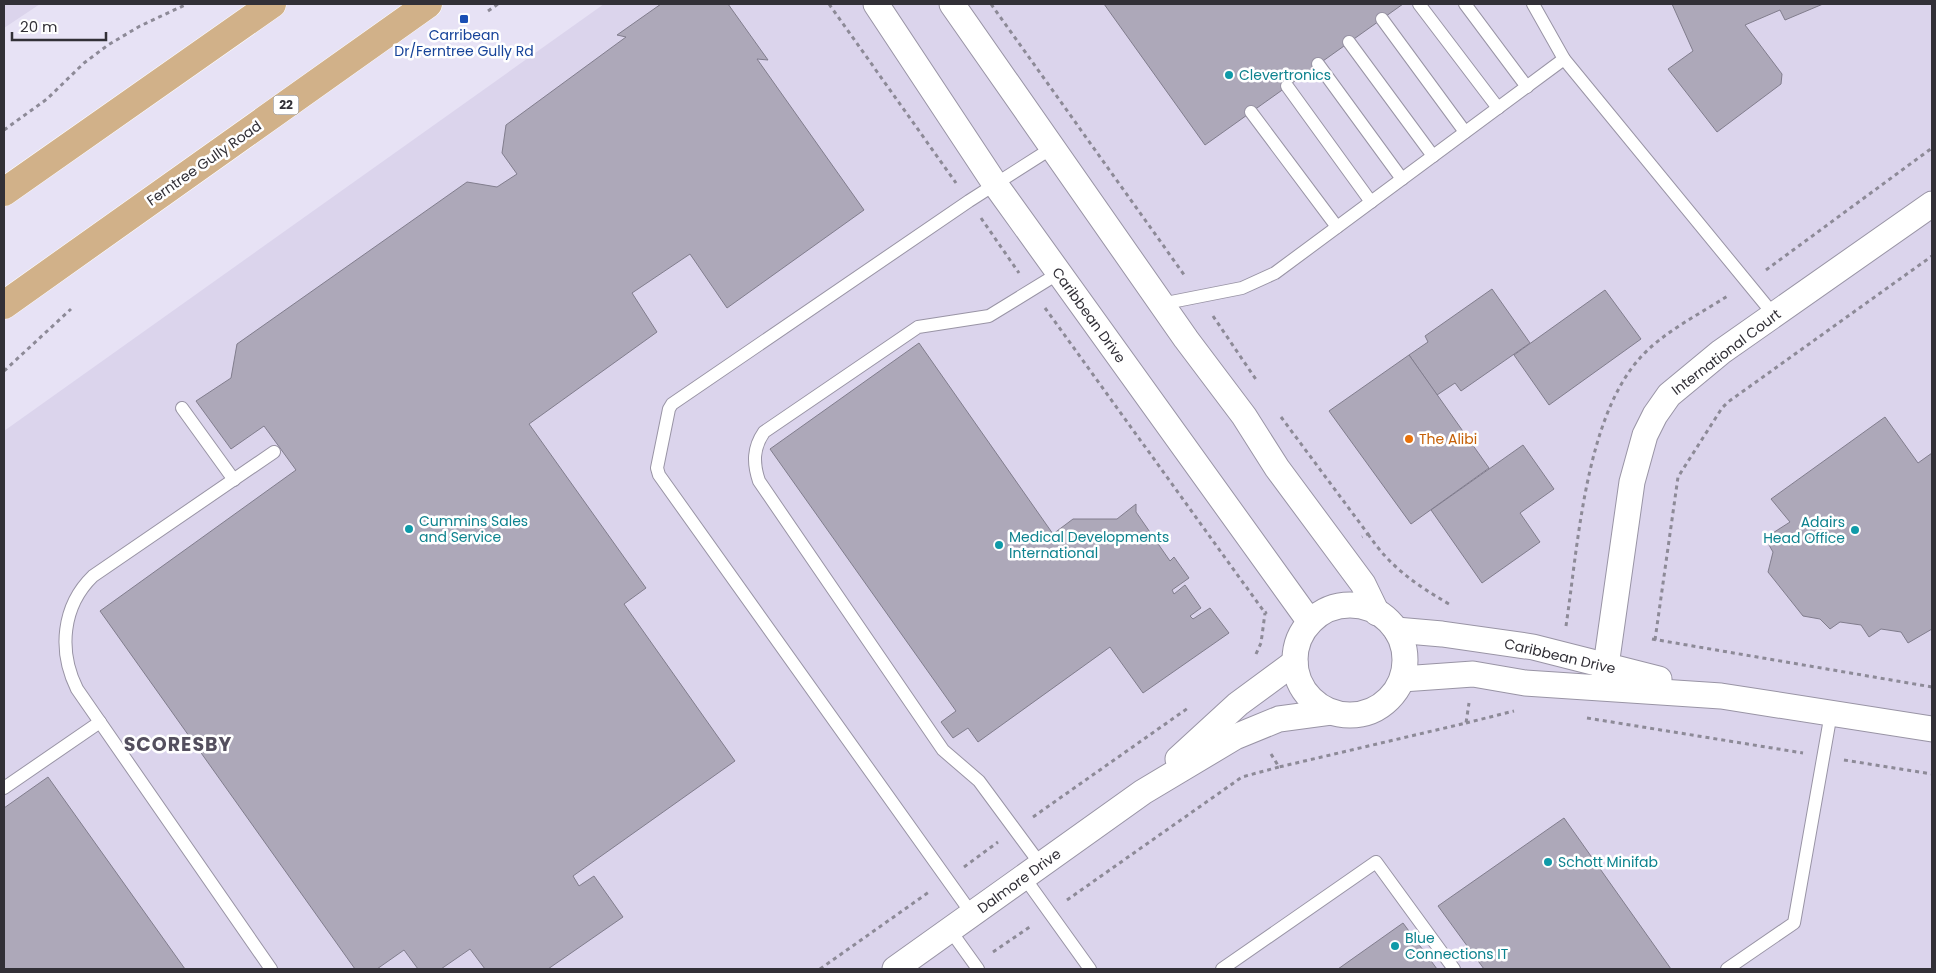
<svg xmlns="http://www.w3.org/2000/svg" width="1936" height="973" viewBox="0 0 1936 973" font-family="Poppins,sans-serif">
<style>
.built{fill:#dbd4ec}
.building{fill:#ada8b9;stroke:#817d8d}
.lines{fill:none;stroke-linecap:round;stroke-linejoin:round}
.lane-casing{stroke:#9994a5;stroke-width:14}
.street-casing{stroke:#9994a5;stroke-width:27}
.primary-casing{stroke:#fff;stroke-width:29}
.path{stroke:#8d8a97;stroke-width:3;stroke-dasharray:4 4;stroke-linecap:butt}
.lane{stroke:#fff;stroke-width:12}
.street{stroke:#fff;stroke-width:25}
.primary{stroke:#d1b189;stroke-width:28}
.transit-dot{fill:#1a4fb4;stroke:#fff;stroke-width:2}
.culture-dot{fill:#0f9aa8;stroke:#fff;stroke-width:2}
.food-dot{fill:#e8710a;stroke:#fff;stroke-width:2}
.labels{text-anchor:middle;stroke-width:5;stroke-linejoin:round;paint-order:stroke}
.shield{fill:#fff;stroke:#706e73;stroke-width:1}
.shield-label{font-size:12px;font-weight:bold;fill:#323037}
.transit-label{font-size:14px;fill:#164399;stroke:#fff}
.culture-label{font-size:14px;fill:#0d838f;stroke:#fff;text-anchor:start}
.street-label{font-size:14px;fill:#323037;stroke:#fff}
.food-label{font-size:14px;fill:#c56008;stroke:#fff;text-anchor:start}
.district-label{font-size:19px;font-weight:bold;letter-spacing:1px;fill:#544f5e;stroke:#fff}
</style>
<rect width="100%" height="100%" fill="#e7e2f5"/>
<g class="built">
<path d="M4,4H40L4,28Z"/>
<path d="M604,4H1932V969H4V431Z"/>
</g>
<g class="building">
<path d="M661,4H728L768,60L757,59L864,210L727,308L690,254L632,293L657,332L529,424L646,588L624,604L735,761L573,876L579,886L594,876L623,917L548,969H485L470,949L441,969H418L404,950L377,969H355L100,611L296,470L264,426L231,449L196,401L231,378L237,344L467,182L497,187L517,174L502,153L506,125L626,37L617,35Z"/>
<path d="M1104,4H1403L1205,145Z"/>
<path d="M1672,4H1823L1785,20L1780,10L1745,25L1782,74L1781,84L1717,132L1668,69L1693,51Z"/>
<path d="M1492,289L1530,343L1461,391L1455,383L1437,395L1409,355L1428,342L1425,336Z"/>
<path d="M1605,290L1641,339L1549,405L1514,355Z"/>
<path d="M919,343L1053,534L1073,519H1117L1136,504V512L1170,561L1174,557L1189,578L1172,590L1174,594L1185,585L1201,608L1190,616L1193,619L1210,608L1229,633L1143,693L1110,647L978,742L968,728L953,738L941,722L956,711L770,449Z"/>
<path d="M1409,355L1489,468L1411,524L1329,411Z"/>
<path d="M1885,417L1918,463L1932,453V629L1908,643L1901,632L1881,629L1869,637L1861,625L1840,622L1830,629L1820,619L1803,616L1768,572L1773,552L1765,538L1790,522L1771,499Z"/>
<path d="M1523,445L1554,489L1520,513L1540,542L1482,583L1431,510Z"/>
<path d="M48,777L185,969H4V808Z"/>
<path d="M1564,818L1671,969H1484L1438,906Z"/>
<path d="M1403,923L1437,969H1338Z"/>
</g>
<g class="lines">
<g class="lane-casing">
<g id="lane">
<path d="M1419,4L1498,108"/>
<path d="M1465,4L1527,87"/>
<path d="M1533,4L1564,59L1774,315"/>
<path d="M1382,19L1465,132"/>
<path d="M1349,42L1433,156"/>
<path d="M1318,64L1402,179"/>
<path d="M1287,86L1371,202"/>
<path d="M1251,112L1337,227"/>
<path d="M1161,304L1242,288L1275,273L1564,59"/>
<path d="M182,408L234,480"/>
<path d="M4,788L100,722"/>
<path d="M1041,865L979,781L943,750L759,481C753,463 753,448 764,432L918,327L989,316L1059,273"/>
<path d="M1024,877L1090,969"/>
<path d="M972,914L659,475L657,468L669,409L672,404L969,201L1052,148"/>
<path d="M950,930L978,969"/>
<path d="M271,969L77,689C58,651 62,606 93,576L274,452"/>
<path d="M1222,969L1376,862L1454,969"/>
<path d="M1727,969L1794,923L1831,713"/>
</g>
</g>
<g class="street-casing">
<g id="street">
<path d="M876,4L995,184L1310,622"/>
<path d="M952,4L1186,339L1244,416L1277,468L1363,584L1377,613"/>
<circle cx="1350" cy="660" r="55"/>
<path d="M1396,630L1442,634L1533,647L1659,679"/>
<path d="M1402,679L1473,674L1525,683L1721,696L1932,729"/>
<path d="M1603,687L1632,482L1645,435L1655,415L1669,395L1721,352L1932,204"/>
<path d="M1178,759L1238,704L1295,662"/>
<path d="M895,969L1143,792L1235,737L1279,719L1331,712"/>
</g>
</g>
<g class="primary-casing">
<g id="primary">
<path d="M4,192L272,4"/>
<path d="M4,305L428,4"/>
</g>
</g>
<g class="path">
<path d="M829,4L956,183"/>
<path d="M991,4L1185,276"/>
<path d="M488,11L498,4"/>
<path d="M4,130L47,99L84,63L108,45L140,26L187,4"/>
<path d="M981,218L1019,273"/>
<path d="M1766,270L1932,148"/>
<path d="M1045,308L1265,613L1267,612"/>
<path d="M1213,316L1257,381"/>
<path d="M4,371L71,309"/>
<path d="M1281,417L1368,534L1362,537"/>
<path d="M1368,534C1390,567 1415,584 1449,604"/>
<path d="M1566,626C1578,546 1585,419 1640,358C1663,332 1700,314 1729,295"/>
<path d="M1652,639L1932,687"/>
<path d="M1655,640L1678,477L1722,408L1728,402L1932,256"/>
<path d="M1256,654L1261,643L1265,613"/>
<path d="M1587,718L1803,753"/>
<path d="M1466,723L1514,711"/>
<path d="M1271,754L1279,767L1466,723L1469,703"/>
<path d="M1844,760L1932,774"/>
<path d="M1033,817L1188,708"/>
<path d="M964,867L998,842"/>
<path d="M1067,900L1242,777L1279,767"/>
<path d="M993,952L1031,926"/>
<path d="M820,969L929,892"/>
</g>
<use href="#lane" class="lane"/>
<use href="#street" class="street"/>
<use href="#primary" class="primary"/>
</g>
<rect class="transit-dot" x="459" y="14" width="10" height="10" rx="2.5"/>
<g class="culture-dot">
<circle cx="1229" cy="75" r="5"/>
<circle cx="409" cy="529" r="5"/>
<circle cx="1855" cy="530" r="5"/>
<circle cx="999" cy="545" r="5"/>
<circle cx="1548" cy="862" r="5"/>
<circle cx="1395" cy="946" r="5"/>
</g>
<circle class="food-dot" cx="1409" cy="439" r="5"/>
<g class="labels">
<rect class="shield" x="273.5" y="95.5" width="25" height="19" rx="4"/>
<g class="shield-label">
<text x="286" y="109">22</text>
</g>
<g class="transit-label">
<text x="464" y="40">Carribean<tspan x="464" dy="16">Dr/Ferntree Gully Rd</tspan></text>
</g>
<g class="culture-label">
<text x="1239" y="80">Clevertronics</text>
<text x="419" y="526">Cummins Sales<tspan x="419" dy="16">and Service</tspan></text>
<text x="1845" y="527" text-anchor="end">Adairs<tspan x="1845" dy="16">Head Office</tspan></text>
<text x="1009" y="542">Medical Developments<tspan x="1009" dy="16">International</tspan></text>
<text x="1558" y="867">Schott Minifab</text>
<text x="1405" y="943">Blue<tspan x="1405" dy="16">Connections IT</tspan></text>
</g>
<g class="street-label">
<text transform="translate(204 163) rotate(-35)" y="5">Ferntree Gully Road</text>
<text transform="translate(1089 315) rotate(54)" y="5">Caribbean Drive</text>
<text transform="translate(1726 352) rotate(-37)" y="5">International Court</text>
<text transform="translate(1560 656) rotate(13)" y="5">Caribbean Drive</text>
<text transform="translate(1019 881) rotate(-36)" y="5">Dalmore Drive</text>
</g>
<g class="food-label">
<text x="1419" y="444">The Alibi</text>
</g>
<g class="district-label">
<text x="178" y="751">SCORESBY</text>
</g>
</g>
<rect width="1936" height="973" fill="none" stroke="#323037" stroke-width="10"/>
<path d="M12 32v8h94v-8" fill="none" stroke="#323037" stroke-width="2.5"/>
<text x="20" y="32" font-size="15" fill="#323037" stroke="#ffffff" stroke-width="4" paint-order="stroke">20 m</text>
</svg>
